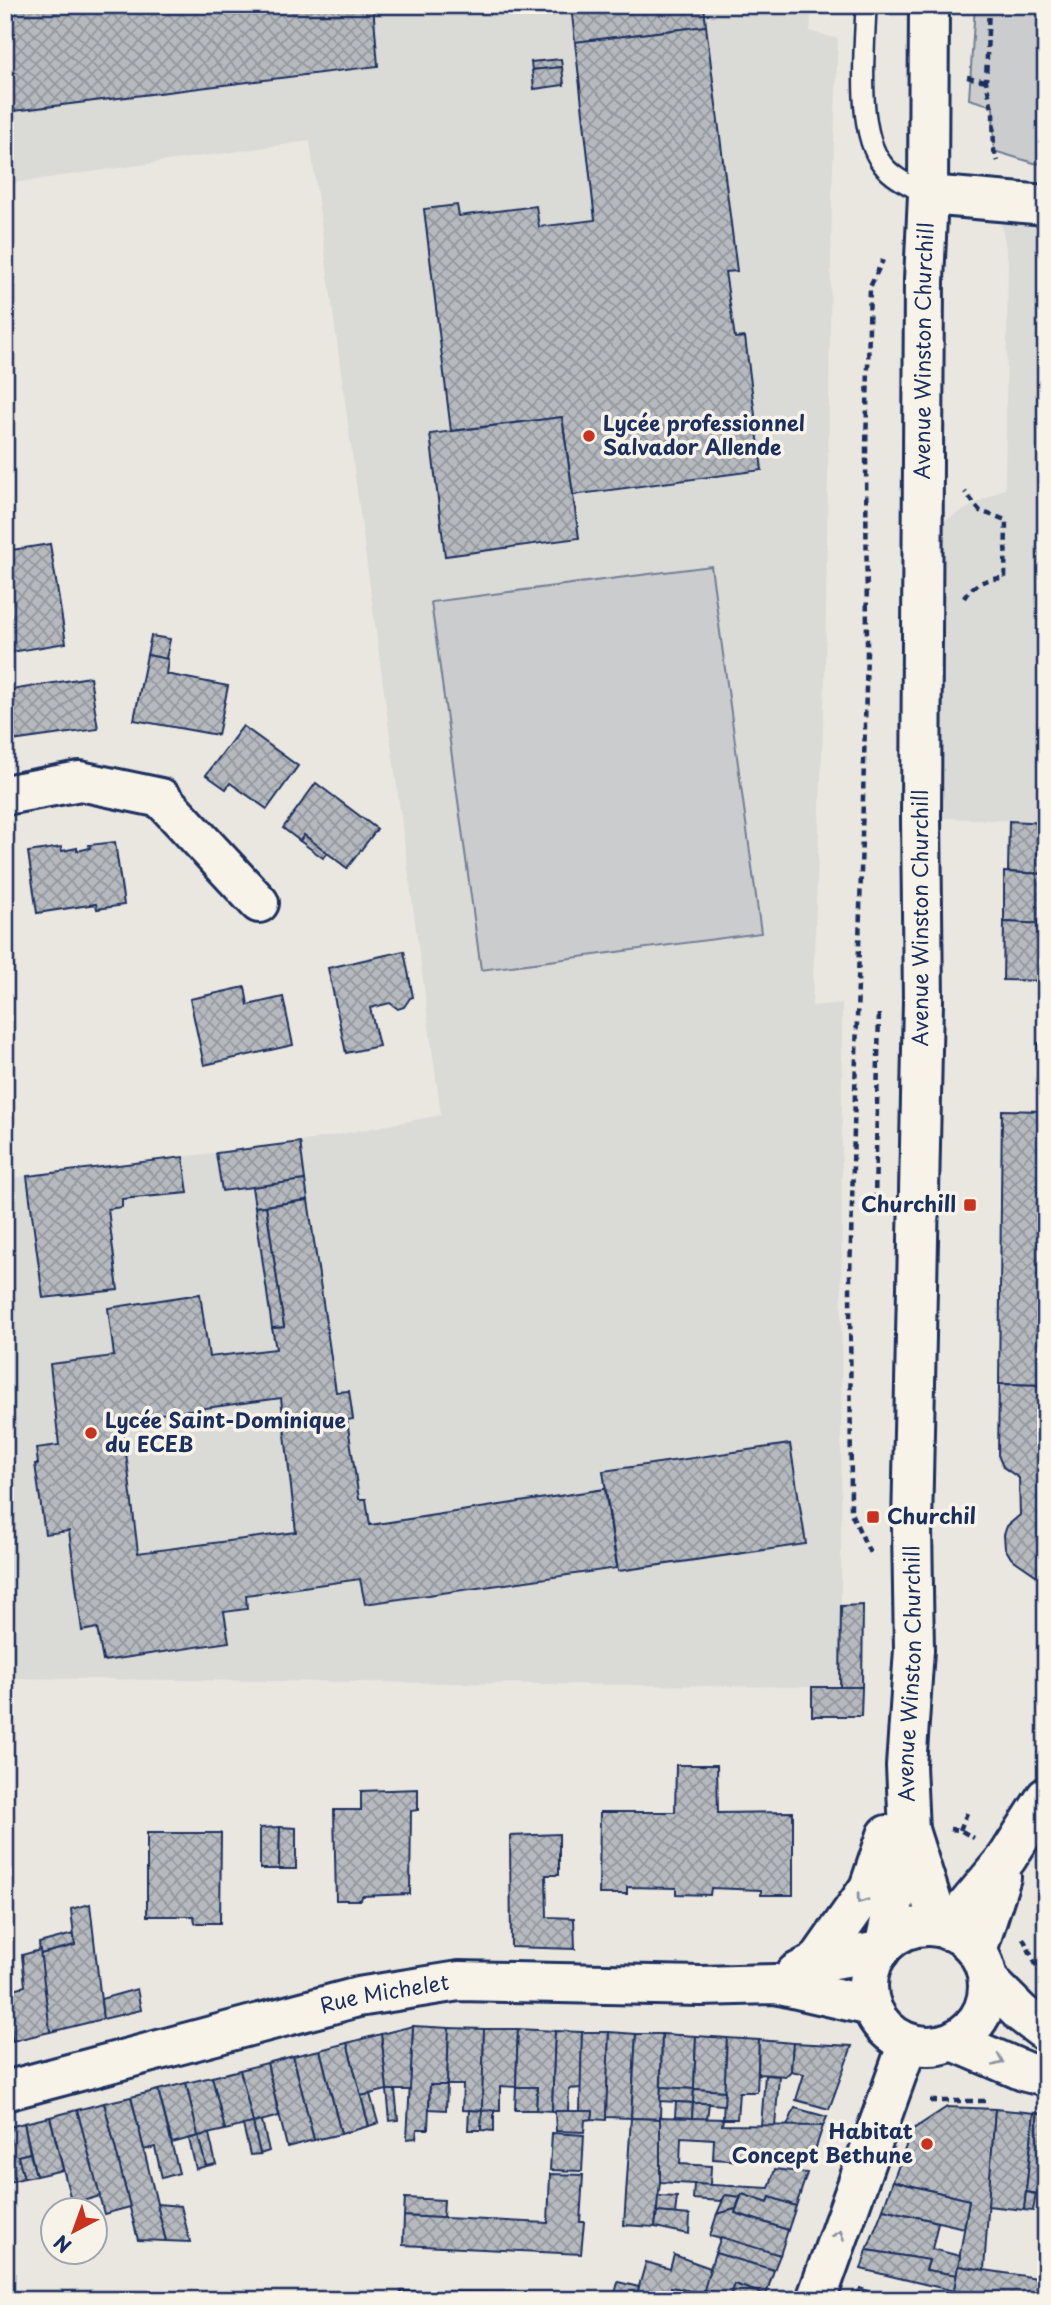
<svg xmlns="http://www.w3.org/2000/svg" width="1051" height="2305" viewBox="0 0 1051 2305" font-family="'Playpen Sans',sans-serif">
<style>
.built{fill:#dadad6}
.green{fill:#cbcccd;stroke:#737e96;stroke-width:2}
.building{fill:url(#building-cross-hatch);stroke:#1b2f5e;stroke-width:2;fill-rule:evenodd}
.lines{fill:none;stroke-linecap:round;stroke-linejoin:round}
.service-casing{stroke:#1b2f5e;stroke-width:24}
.minor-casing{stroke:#1b2f5e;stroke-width:44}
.tertiary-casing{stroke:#1b2f5e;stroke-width:44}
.secondary-casing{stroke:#1b2f5e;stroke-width:44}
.path{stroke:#1b2f5e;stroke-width:4.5;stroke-dasharray:7 5;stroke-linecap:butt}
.service{stroke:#f7f3e8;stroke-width:19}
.minor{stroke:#f7f3e8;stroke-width:38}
.tertiary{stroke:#f7f3e8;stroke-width:38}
.secondary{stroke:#f7f3e8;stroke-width:38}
.oneway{stroke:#8991a3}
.poi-dot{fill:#c8321e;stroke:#f7f3e8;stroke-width:2.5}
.labels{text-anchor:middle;stroke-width:7;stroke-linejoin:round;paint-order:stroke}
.street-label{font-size:21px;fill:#1b2f5e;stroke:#f7f3e8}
.poi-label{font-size:21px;font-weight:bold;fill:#1b2f5e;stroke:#f7f3e8;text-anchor:start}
</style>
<defs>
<pattern id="building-cross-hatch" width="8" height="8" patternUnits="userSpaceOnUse" patternTransform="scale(1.75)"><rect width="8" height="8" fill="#b6babf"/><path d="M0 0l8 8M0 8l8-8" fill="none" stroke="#93989e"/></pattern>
</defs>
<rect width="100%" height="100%" fill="#eae7e0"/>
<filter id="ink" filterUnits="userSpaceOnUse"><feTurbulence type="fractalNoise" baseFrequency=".0143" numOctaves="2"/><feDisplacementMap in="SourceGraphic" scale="14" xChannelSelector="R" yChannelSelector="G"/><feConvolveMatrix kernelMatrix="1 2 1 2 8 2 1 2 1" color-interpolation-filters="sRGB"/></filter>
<g filter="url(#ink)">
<g class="built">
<path d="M5,5H812L810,31L838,39L832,193L825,679L812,1006L842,1003L841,1606L863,1605L861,1716H812L811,1687L5,1678V1179L300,1142L441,1115L310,141L5,184Z"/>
<path d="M997,199L1046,205V822L921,817L923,532L1005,488L1008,260Z"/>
</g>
<g class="green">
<path d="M975,5H1043L1044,36L1046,37V164L1034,163L994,151L993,106L969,99Z"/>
<path d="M711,566L761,933L481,970L431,602Z"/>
</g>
<g class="building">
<path d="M5,5H373L378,66L5,112Z"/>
<path d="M571,5H704L706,26L575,42Z"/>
<path d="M706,26L737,271L725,272L735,338L745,337L762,470L573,495L562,417L451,431L424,209L457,205L459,216L536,206L539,227L595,220L575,42Z"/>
<path d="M561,59L562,67L532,70L531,62Z"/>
<path d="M562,67L564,85L534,89L532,70Z"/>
<path d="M562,417L579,538L445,556L430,434Z"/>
<path d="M50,544L66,643L5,653V551Z"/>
<path d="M151,636L170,639L166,659L147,655Z"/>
<path d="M147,655L168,659L166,674L228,686L218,735L134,720Z"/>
<path d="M90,677L98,729L11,741L5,691Z"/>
<path d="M243,726L298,766L267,809L230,783L226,789L206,775Z"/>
<path d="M316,783L377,829L347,868L304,835L300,841L283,828Z"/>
<path d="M1009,821L1046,823V874L1008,872Z"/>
<path d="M304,835L328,853L323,858L300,841Z"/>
<path d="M115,842L124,905L97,909L96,904L37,913L28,852L61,847L62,851L77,848V851L90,848L89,845Z"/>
<path d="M1004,872L1046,874V924L1004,922Z"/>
<path d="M1004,922L1046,924V981L1003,980Z"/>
<path d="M404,951L413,997L410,998L404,1007L398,1009L390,1003L370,1008L379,1046L346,1053L328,968Z"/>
<path d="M245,987L248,1005L283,997L293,1045L204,1065L190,999Z"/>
<path d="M1038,1043H1046V1111H1043L1044,1085L1037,1086Z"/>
<path d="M1002,1110L1046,1111V1385L999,1384Z"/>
<path d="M300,1142L305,1180L222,1191L216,1153Z"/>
<path d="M183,1157L188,1193L122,1199V1207L108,1209L118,1290L43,1298L27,1176Z"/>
<path d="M305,1180L308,1200L255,1207L252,1187Z"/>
<path d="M308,1200L336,1392L349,1391L353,1419L347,1420L359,1499H366L370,1525L605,1489L617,1568L365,1604L360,1579L246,1595L247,1609L224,1612L229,1642L103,1661L97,1628L82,1631L69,1531L45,1534L35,1464H38L36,1448L59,1445L50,1364L114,1356L108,1308L200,1294L209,1357L276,1349L272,1328L284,1327L266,1206ZM281,1398L296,1532L138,1553L122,1419Z"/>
<path d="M266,1206L284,1327L272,1328L255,1207Z"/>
<path d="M999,1384L1046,1385V1582L1011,1558L1005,1548L1004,1535L1007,1526L1020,1515L1019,1478L1003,1467L998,1455Z"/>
<path d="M790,1444L806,1544L618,1571L603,1471Z"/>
<path d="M863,1605L862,1687H840L841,1606Z"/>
<path d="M812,1687H862L861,1716H812Z"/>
<path d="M676,1765H717L718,1813L793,1812V1895H761V1890L711,1888L710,1895L676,1894V1888L627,1887V1894H599L600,1812H675Z"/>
<path d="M418,1789V1810L411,1811L410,1894L362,1896L361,1900H336L334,1810H361V1791Z"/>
<path d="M280,1827L279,1869H260V1828Z"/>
<path d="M280,1827L296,1828V1869H279Z"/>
<path d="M147,1833H221L220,1923H195L194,1916H147Z"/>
<path d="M559,1834V1875H546L547,1917L574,1918L575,1949L511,1947L510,1836Z"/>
<path d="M90,1904L103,2019L50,2032L40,1954L75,1945L71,1909Z"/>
<path d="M73,1934L75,1945L40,1954L39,1943Z"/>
<path d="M40,1950L50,2032L12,2041L6,1991L25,1986L22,1955Z"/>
<path d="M6,1986L12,2041L5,2043V1986Z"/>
<path d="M137,1989L141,2010L103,2019L101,1999Z"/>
<path d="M413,2026L449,2028L447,2085H430L428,2129H417L416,2138L407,2139Z"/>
<path d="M413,2026L410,2090H387L381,2034Z"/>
<path d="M449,2028L484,2029L482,2111L462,2110L463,2085H447Z"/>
<path d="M484,2029H518L516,2087L500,2086V2111H482Z"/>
<path d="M518,2029L555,2031L552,2111L536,2110L537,2087H516Z"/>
<path d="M555,2031L582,2032L581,2088L569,2089L568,2111H552Z"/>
<path d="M582,2032H609L606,2120L592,2119L593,2111H580Z"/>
<path d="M609,2032L636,2034L631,2118L606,2117Z"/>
<path d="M381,2034L387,2090L361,2096L347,2043Z"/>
<path d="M636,2034H662L660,2119L631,2118Z"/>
<path d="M662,2034L696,2036L694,2089L661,2087Z"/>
<path d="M696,2036L727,2038L725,2091L694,2089Z"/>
<path d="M727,2038L759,2040L757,2092H739L737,2119H723Z"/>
<path d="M759,2040L793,2043L791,2071L786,2076L758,2074Z"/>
<path d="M347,2043L369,2126L341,2134L320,2050Z"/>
<path d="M793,2043L852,2046L829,2109L796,2100L804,2074L791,2071Z"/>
<path d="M320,2050L341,2134L314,2140L293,2056Z"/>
<path d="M293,2056L314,2140L287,2147L267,2063Z"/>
<path d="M267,2063L279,2116L253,2123L240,2070Z"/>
<path d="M240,2070L253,2123L225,2130L212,2077Z"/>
<path d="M765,2075L779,2076L775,2127L761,2126Z"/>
<path d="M212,2077L225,2130L198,2136L186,2083Z"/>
<path d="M186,2083L198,2136L172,2143L158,2090Z"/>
<path d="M430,2085H447L446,2110L429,2109Z"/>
<path d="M516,2087H537L536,2110H515Z"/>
<path d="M661,2087L694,2089L693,2103L660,2101Z"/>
<path d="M694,2089L725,2091L724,2105L693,2103Z"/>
<path d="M158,2090L179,2173L162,2178L155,2147L144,2150L131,2097Z"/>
<path d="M387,2090H395L398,2120L390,2121Z"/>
<path d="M370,2094L378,2123L369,2126L361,2096Z"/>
<path d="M131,2097L144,2150L166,2241L138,2240L104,2103Z"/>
<path d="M676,2102L693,2103L692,2118L675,2117Z"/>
<path d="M104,2103L130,2207L104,2214L77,2110Z"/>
<path d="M693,2103H709L707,2119L692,2118Z"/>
<path d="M947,2107L995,2109L984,2270L958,2266L969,2200L893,2181L912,2130Z"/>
<path d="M795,2108L827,2117L823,2126H787Z"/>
<path d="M995,2109L1034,2113L1024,2210L988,2206Z"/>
<path d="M77,2110L100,2196L72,2204L50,2117Z"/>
<path d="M469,2110L482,2111L481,2130H468Z"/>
<path d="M494,2110V2131L481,2130L482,2111Z"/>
<path d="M555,2111H593L592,2119L585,2120L584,2132L556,2131Z"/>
<path d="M1034,2113L1046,2114V2169L1043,2168L1040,2194L1026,2192Z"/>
<path d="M50,2117L63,2170L36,2176L24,2123Z"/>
<path d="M659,2117L723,2119L722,2125L823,2126L810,2165L713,2159L714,2139L681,2137L680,2164L711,2166L710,2185L694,2184L660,2182Z"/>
<path d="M631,2118L660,2119V2182L655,2227L624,2225Z"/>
<path d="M262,2121L269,2151L260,2154L253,2123Z"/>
<path d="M24,2123L30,2153L18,2156L24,2178L5,2183V2128Z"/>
<path d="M253,2123L260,2154L250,2155L243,2125Z"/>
<path d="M552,2133L584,2135L582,2171L550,2170Z"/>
<path d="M209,2134L216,2164L206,2166L198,2136Z"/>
<path d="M198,2136L206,2166L196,2169L189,2139Z"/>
<path d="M30,2153L36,2176L24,2178L18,2156Z"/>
<path d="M775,2169L807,2173L796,2206L770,2197L768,2203L742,2194L740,2197L725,2195L721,2201L693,2199L694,2184L769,2188Z"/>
<path d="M550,2174L583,2175L580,2222H584L581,2254L403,2245L404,2216L548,2223Z"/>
<path d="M893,2181L969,2200L964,2228L883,2209Z"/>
<path d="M1026,2192L1036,2194L1033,2211L1024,2210Z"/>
<path d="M742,2194L768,2203L770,2197L796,2206L788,2230L735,2213Z"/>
<path d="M725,2195L740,2197L736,2209L717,2214Z"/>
<path d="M658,2196L677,2197L675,2214L657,2212Z"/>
<path d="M405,2198L444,2200L443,2218L404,2216Z"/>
<path d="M157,2204L181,2206L190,2242L166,2241Z"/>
<path d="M736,2209L735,2213L788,2230L780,2255L710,2236L717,2214Z"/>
<path d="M883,2209L938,2222L932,2249L960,2256L957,2275L926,2270L929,2260L867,2250Z"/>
<path d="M657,2212L690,2215L689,2234L655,2227Z"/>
<path d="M721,2237L780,2255L774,2270L715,2253Z"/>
<path d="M867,2250L929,2260L926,2270L957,2275L954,2291L861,2269Z"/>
<path d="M715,2253L774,2270L766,2295L734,2284L730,2296L703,2290Z"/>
<path d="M674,2255L710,2268L703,2294L671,2287L669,2300H635L646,2262L670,2269Z"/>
<path d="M958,2266L1038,2278L1036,2300H989L954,2291Z"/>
<path d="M1038,2278L1046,2279V2300H1036Z"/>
<path d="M618,2282L639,2287L635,2300H400L401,2291L615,2294Z"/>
<path d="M734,2284L766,2295L764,2300H700L703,2290L730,2296Z"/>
<path d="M671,2287L703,2294L700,2300L669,2298Z"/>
<path d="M860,2288L890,2300H856Z"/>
</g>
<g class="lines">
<g class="service-casing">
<path id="service" d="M866,5C865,48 855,131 883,165C894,179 912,186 928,195"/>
</g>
<g class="minor-casing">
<g id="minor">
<path d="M928,195L1046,205"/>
<path d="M5,795L80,781L161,798L259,903"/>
<path d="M947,1930L1007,1858L1046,1797"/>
<path d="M977,1951L1001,1877"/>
</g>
</g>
<g class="tertiary-casing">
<g id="tertiary">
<path d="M796,1973L817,1962L880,1951"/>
<path id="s1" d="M5,2091L358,1997L459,1981L701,1986L776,1984L871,2006"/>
</g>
</g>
<g class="secondary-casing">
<g id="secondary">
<path d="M910,1833L940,1927"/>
<circle cx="928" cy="1986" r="60"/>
<path id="s2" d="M885,1944L909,1831L906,1766L914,1650L912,1527L923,1001L921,817L924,280L928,195L929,5"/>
<path d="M817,1962L869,1888L887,1835"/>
<path d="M988,1980L1021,2013L1046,2032"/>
<path d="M953,2041L1026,2072L1046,2077"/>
<path d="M816,2300L908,2043"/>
</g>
</g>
<g class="path">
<path d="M989,5L986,81L993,113L994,151L998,161"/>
<path d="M967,77L986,81"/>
<path d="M964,598C973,583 989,578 1005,578L1006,520L980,511L965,492"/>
<path d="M875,1201L879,1011"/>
<path d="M870,1553L851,1513L850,1277L867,651L866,448L870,287L883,260"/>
<path d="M950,1829L960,1830L974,1838"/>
<path d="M960,1830L967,1813"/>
<path d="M1023,1938L1039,1971"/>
<path d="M930,2101H987"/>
</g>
<use href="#service" class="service"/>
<use href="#minor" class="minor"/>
<use href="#tertiary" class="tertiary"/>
<use href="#secondary" class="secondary"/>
</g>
<defs><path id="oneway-chevron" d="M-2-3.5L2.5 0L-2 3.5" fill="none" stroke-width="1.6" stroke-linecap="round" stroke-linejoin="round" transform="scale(1.75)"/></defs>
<g class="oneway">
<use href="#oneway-chevron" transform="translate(861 1899) rotate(126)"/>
<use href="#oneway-chevron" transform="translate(999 2061) rotate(23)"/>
<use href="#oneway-chevron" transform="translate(839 2235) rotate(-71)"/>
</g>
</g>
<g class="poi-dot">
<circle cx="589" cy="436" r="7"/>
<rect x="963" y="1198" width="14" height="14" rx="3.5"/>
<circle cx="91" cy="1433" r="7"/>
<rect x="866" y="1510" width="14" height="14" rx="3.5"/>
<circle cx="927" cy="2144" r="7"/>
</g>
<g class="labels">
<g class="street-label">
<text dy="7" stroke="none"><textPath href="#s2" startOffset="1596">Avenue Winston Churchill</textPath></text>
<text transform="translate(921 918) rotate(-90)" y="7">Avenue Winston Churchill</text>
<text dy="7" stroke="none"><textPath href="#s2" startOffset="273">Avenue Winston Churchill</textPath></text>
<text dy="7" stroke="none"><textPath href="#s1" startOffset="392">Rue Michelet</textPath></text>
</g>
<g class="poi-label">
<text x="603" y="431">Lycée professionnel<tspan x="603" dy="24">Salvador Allende</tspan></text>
<text x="956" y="1212" text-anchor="end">Churchill</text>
<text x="105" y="1428">Lycée Saint-Dominique<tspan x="105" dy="24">du ECEB</tspan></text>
<text x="887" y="1524">Churchil</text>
<text x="913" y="2139" text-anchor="end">Habitat<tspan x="913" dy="24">Concept Bethune</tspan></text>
</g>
</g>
<rect width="1051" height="2305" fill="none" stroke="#f7f3e8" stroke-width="28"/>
<rect x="14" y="14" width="1023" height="2277" fill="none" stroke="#1b2f5e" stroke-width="2.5" filter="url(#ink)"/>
<g transform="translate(74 2231) rotate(221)"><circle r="33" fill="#f7f3e8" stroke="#9fa5b1" stroke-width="2"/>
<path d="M0-5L12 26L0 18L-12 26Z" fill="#c8321e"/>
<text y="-10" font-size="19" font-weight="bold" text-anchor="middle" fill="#1b2f5e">N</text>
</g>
</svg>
